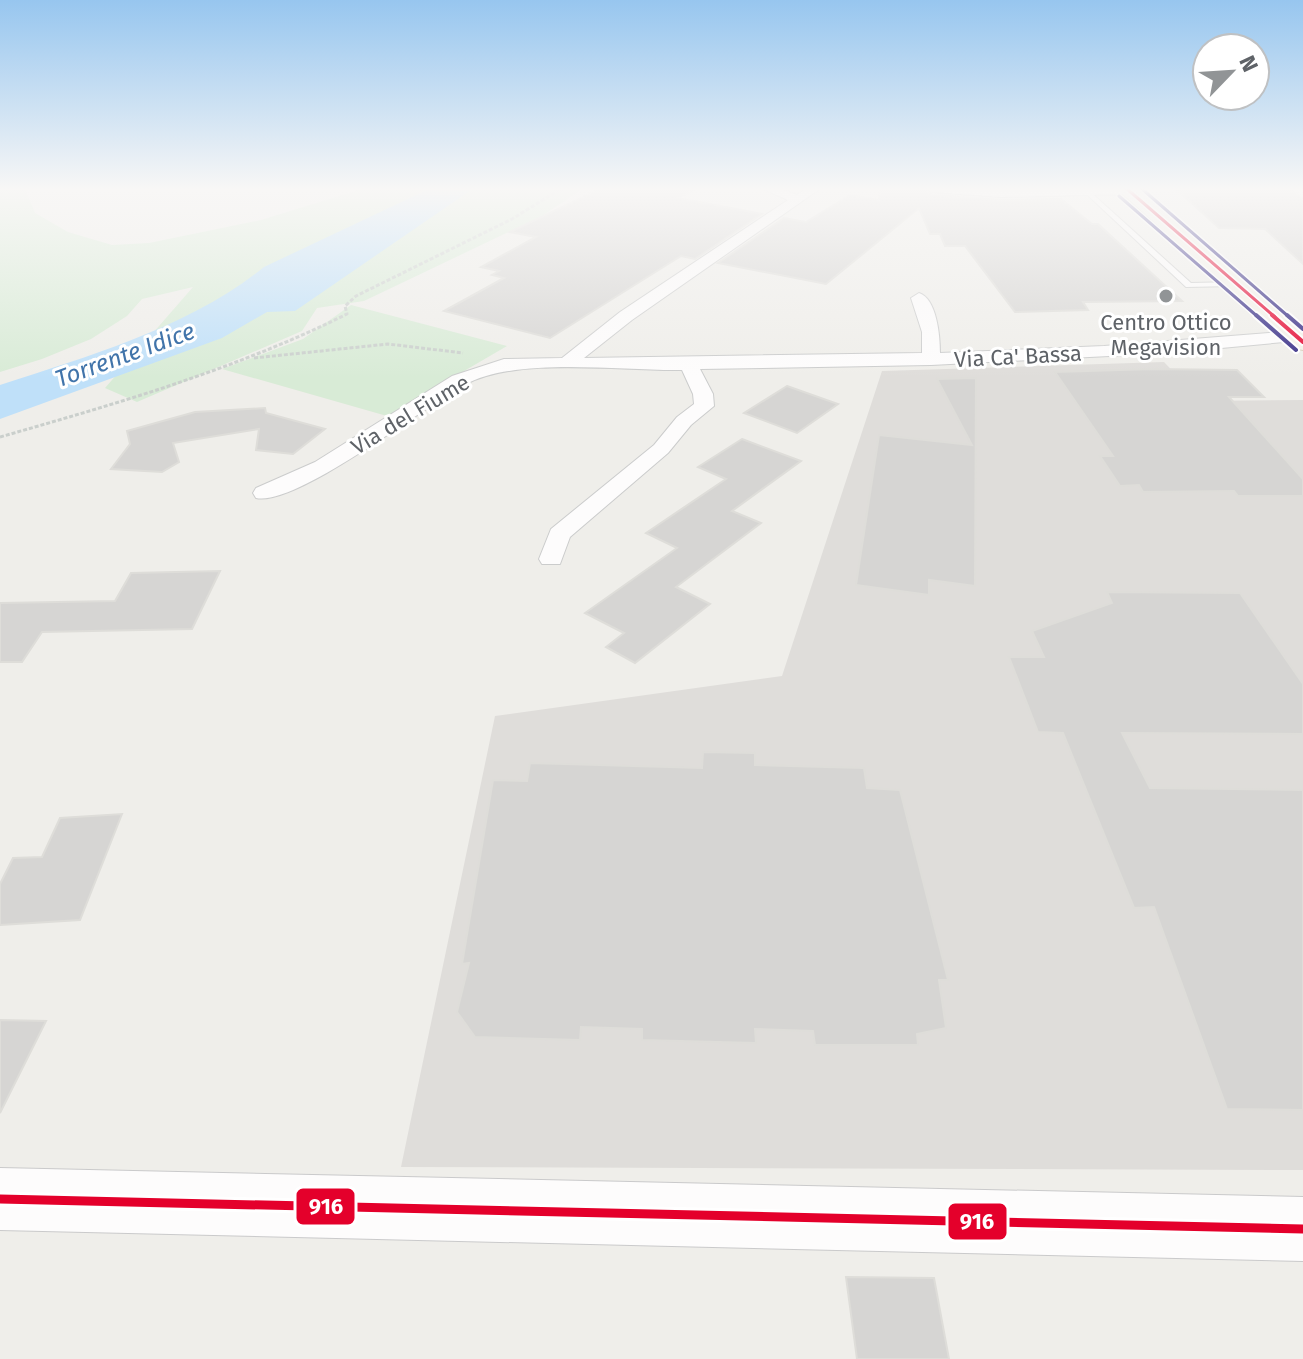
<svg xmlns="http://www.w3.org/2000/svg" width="1303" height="1359" viewBox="0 0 1303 1359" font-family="'Fira Sans',sans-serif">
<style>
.industrial{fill:#dfddda}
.green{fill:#d8ebd6}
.water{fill:#bfe0f9}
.building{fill:#d6d5d3;stroke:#deddd9;stroke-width:2}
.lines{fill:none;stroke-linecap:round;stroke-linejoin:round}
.lane-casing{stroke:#cbcccc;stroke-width:2}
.street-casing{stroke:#cbcccc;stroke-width:2}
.secondary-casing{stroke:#cacacb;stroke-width:2}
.primary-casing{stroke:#d7ceb8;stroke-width:2}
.path{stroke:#cacfcc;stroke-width:3;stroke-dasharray:4 2;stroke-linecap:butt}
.lane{fill:#fdfcfc;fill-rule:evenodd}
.street{fill:#fdfcfc;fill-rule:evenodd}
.secondary{fill:#fdfcfc;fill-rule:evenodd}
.primary{fill:#f4f2e9;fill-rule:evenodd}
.bus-1-far2-casing{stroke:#fff;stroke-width:6}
.bus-1-far1-casing{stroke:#fff;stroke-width:8}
.bus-1-casing{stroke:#fff;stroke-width:15}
.bus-2-far1-casing{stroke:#fff;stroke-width:6}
.bus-2-casing{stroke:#fff;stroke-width:8}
.bus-3-far1-casing{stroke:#fff;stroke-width:6}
.bus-3-casing{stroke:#fff;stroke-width:8}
.bus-1-far2{stroke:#e4002b;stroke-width:3}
.bus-1-far1{stroke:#e4002b;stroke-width:4}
.bus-1{stroke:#e4002b;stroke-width:9}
.bus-2-far1{stroke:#312783;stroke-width:3}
.bus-2{stroke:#312783;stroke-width:4}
.bus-3-far1{stroke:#312783;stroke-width:3}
.bus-3{stroke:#312783;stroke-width:4}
.poi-dot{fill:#919496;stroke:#fff;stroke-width:3}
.labels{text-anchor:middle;stroke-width:6;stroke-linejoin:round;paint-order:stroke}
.far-poi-label{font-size:22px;fill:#5f6368;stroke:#fff}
.far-street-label{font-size:22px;fill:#5f6368;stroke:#fff}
.far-water-label{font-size:24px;font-style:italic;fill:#4174aa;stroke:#fff}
.line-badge{stroke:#fff;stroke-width:3}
.badge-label{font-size:22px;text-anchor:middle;font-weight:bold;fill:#fff}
</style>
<rect width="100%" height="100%" fill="#efeeea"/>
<path class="industrial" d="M1164,362L1201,401L1303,400V1170L401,1167L495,716L782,676L882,371Z"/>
<g class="green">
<path d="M0,188H25L35,213L68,232L112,245L149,243L261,220L365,188H584L542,216L364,301L317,308L302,331L137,402L105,388L193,287L142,299L127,316L91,339L42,359L0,372Z"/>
<path d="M351,305L507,346L387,416L222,369L303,339Z"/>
</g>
<path class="water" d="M431,188H474L295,311L267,312L222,338L0,419V385C89,356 190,327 264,267Z"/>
<g class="building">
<path d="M602,188H697L678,198L762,214L695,259L681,256L550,338L444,311L504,278L492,275L499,271L481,267L536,237L510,232Z"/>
<path d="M880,188H923L932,195L1001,200L1061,199L1092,224H1098L1182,301L1083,302L1088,310L1015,312L965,246H945L940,234H930L919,208L826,284L718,263L784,218L806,222L850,195L879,200Z"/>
<path d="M1175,188H1281L1293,191L1303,199V264L1265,229L1219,228Z"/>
<path d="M1153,369L1237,370L1264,397H1229L1303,479V496H1238L1234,491L1143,492L1139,485L1120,486L1100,456H1113L1055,372Z"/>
<path d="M976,378L975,586L929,580V595L856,585L879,435L972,445L937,379Z"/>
<path d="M787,386L838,404L797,433L744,413Z"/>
<path d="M265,408L266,413L325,429L293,454L256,450L259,429L173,443L179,462L162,472L111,469L130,444L127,431L195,412Z"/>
<path d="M742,439L801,461L732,511L761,523L676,587L710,604L635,663L606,647L624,633L585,613L677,548L646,533L726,479L698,467Z"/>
<path d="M220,571L192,629L42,632L22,662H0V603L115,601L131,573Z"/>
<path d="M1107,592L1240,593L1303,684V734L1122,733L1150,788L1303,790V1110L1227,1109L1154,907L1134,908L1063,733L1038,732L1009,657H1044L1032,631L1112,603Z"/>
<path d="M703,752L755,753V765L864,768L867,788L900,790L948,980H939L946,1028L917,1034L918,1045H815L813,1031L755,1029L756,1043L642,1040V1029L581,1027L580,1040L475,1037L457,1012L469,963L462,964L493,780L527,781L530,763L702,768Z"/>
<path d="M122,814L80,920L0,925V884L13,858L42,857L60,818Z"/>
<path d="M0,1020L46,1021L0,1113Z"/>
<path d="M846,1277L934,1278L949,1359H857Z"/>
</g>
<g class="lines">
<g class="lane-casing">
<path id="lane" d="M1080,188H1086L1191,283L1235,282L1239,284L1235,286L1186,287Z"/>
</g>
<g class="street-casing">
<g id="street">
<path d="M761,188H778L797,195L807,188H821L632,320L584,358L922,353V332L911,298L919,293C937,299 940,336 940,353L1104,346L1295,331L1301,332L1303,337L1295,341L1168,353L931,365L700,369L713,394L714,406L691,425L668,453L570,537L560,564H542L539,559L551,529L654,445L677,417L694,404L693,394L682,370C620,371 517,356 464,385C424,407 295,507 256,498L253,493L256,488L315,462L452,376L504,359L562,358L620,312L788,200Z"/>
<path d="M926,188H1134L1136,190L1129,194L1001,197L932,192Z"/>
</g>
</g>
<g class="secondary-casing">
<path id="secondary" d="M0,1168L1303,1197V1261L0,1230Z"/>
</g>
<g class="primary-casing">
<path id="primary" d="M1116,188H1138L1303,328V350L1293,348Z"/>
</g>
<g class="path">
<path d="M254,358L388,344L463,353"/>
<path d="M0,437C119,403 236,369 347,314L345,306L356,296L512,219L562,188"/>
</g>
<use href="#lane" class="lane"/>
<use href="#street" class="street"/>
<use href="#secondary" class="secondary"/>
<use href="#primary" class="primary"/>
<g class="bus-1-far2-casing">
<path id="bus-1-far2" d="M1126,188L1275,317"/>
</g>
<g class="bus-1-far1-casing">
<path id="bus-1-far1" d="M1272,315L1303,342"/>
</g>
<g class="bus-1-casing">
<path id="bus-1" d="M0,1199L1303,1229"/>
</g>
<g class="bus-2-far1-casing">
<path id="bus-2-far1" d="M1119,196L1258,317"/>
</g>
<g class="bus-2-casing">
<path id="bus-2" d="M1256,315L1296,350"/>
</g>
<g class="bus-3-far1-casing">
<path id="bus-3-far1" d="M1141,188L1289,317"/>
</g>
<g class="bus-3-casing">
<path id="bus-3" d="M1287,315L1303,329"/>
</g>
<use href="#bus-1-far2" class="bus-1-far2"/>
<use href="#bus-1-far1" class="bus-1-far1"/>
<use href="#bus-1" class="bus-1"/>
<use href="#bus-2-far1" class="bus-2-far1"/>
<use href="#bus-2" class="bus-2"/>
<use href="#bus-3-far1" class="bus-3-far1"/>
<use href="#bus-3" class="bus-3"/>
</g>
<linearGradient id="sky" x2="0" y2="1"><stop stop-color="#97c6ef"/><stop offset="0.5" stop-color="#f8f7f6"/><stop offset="1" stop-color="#f8f7f6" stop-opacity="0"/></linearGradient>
<rect width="1303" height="378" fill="url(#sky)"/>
<circle class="poi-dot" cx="1166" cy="296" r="8"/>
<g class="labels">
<g class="far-poi-label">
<text x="1166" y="330">Centro Ottico<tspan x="1166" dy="25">Megavision</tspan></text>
</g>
<g class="far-street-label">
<text transform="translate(1018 356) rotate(-3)" y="8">Via Ca' Bassa</text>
<text transform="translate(410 414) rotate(-31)" y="8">Via del Fiume</text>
</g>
<g class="far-water-label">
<text transform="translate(125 355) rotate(-20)" y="8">Torrente Idice</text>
</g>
</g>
<g class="line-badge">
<rect x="295" y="1187" width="61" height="39" rx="8" fill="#e4002b"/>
<rect x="947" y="1202" width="61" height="39" rx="8" fill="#e4002b"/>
</g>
<g class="badge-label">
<text x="326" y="1214">916</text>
<text x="977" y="1229">916</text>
</g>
<g transform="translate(1231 72) rotate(65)"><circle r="38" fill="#ffffff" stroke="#bfc1c3" stroke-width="2"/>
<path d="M0-6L14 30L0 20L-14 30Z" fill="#919496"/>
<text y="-12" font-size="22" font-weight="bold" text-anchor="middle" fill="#5f6368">N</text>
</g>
</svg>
